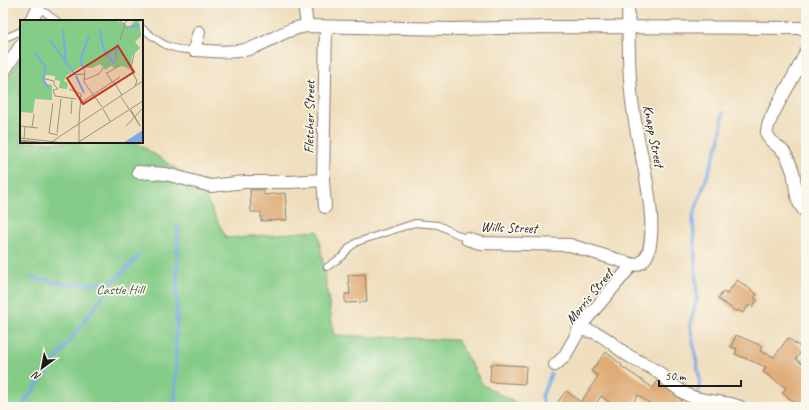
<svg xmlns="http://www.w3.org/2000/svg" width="809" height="410" viewBox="0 0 809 410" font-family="Caveat,sans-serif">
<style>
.green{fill:#84cc87;stroke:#507452}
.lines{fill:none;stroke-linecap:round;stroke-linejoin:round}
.stream{stroke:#7baae5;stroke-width:3.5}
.building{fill:#dfab76}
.service-casing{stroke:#867d6c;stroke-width:8}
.minor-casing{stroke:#867d6c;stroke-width:14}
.service{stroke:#fff;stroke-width:6}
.minor{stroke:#fff;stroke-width:12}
.labels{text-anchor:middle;stroke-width:3.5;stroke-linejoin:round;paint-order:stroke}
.street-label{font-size:14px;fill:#1c1c1c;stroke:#fbf7ec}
.park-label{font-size:14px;fill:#405a41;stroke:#fbf7ec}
.inset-river{fill:none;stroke:#7baae5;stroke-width:2}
.inset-road{fill:none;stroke:#9b907d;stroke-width:1}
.view{fill:#c8321e;fill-opacity:0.15;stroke:#c8321e;stroke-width:2}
.inset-edge{fill:none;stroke:#1c1c1c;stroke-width:2}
</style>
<rect width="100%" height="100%" fill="#fbf7ec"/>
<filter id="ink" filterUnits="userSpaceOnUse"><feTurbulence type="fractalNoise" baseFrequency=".025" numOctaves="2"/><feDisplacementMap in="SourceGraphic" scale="8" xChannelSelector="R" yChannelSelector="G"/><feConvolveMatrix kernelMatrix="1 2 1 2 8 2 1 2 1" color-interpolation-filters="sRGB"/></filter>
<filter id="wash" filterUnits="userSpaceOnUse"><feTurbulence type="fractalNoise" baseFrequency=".012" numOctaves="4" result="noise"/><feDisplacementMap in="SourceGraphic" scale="16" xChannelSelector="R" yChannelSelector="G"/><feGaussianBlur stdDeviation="0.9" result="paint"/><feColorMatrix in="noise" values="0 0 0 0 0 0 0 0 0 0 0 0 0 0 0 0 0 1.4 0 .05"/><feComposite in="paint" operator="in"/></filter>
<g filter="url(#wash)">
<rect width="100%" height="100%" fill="#efdebd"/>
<path class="green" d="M21,57V142H136L199,184L226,238L318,231L334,335L457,340L483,385L523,407H3V86Z"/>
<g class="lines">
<g class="stream">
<path d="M32,278L73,285L113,282"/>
<path d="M21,407L113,282L139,256"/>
<path d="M175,407L178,225"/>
<path d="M544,407L542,396L551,374"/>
<path d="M696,407L700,381L690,325L697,298L693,217L720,139L723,113"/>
</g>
</g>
<g id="blocks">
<g class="building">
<path d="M250,190H264V195L285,193L287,220L261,221V212H251Z"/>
<path d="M365,274L367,302L345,303V294H350L348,275Z"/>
<path d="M737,280L757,294L754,298L757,300L752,307L749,305L743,313L738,310L737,312L718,299L723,292L727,294Z"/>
<path d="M736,335L762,346L760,351L774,357L788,338L803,349L796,359L806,367V400L800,407H788L793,401L782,393L786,388L763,372L766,367L735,354L737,349L731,347Z"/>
<path d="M606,352L622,365L621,366L653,388L658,381L682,400L677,407H655L638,395L630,407H616L601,396L594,407H563L557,403L566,391L581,402L598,376L591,371Z"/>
<path d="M491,364L526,366L525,384L490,382Z"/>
</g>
</g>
</g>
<g filter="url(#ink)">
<use href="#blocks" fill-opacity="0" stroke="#867d6c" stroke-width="1"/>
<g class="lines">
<g class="service-casing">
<g id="service">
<path d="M38,7L57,21"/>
<path d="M142,28C160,43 170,51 194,50"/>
<path d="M3,39L21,31"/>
<path d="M327,267L343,256L349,248L357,242L415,223L438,225L467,239"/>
</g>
</g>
<g class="minor-casing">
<g id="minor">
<path d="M304,3L307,26"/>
<path d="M30,21L37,11L38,3"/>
<path d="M199,32L194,50C213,51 235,54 252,48C271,41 287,28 307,26L452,29L554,27L806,28"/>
<path d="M806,51C800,71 764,120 767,134C770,143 779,146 784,152C788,158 791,166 793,172C796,185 795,204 806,212"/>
<path d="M3,73L21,45"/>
<path d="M138,172L166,174L211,186L245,182H290L323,180"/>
<path d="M325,207L323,180L326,27"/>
<path d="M467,239L480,243L570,245L634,265C669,262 641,154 637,134C635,120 632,106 631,91C628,62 629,32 628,3"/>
<path d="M578,330C600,329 610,343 626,354C636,361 648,365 658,372C668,380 678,391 690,396C706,403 724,400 740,407"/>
<path d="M555,365L564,357L584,322L632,265"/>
</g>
</g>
<use href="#service" class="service"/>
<use href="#minor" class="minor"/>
</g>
</g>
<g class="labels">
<g class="street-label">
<text transform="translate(309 117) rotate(-89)" y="5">Fletcher Street</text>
<text transform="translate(654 136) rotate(79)" y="5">Knapp Street</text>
<text transform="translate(509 227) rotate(2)" y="5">Wills Street</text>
<text transform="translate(589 296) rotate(-51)" y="5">Morris Street</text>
</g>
<g class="park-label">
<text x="120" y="294">Castle Hill</text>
</g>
</g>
<g transform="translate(20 20)">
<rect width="123" height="123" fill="#efdebd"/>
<path d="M0,0H96L110,7L115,0H119L121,16L115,22L120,28L112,36L111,50L103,46L94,48L91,46L85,50L80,44L72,48L61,47L46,56L44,61L48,63L47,69L39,68L40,61L35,60V56L26,55L24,63L32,65V80L15,79L13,93L0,92Z" fill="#84cc87"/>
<path d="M123,110V120L119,123H103Z" fill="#7baae5"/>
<path class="inset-river" d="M106,8L119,5M43,10L46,43M80,10L83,28L94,44M29,19L54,53M15,32L26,48L23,59L29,69M95,41L97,24M64,49L61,44L62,35L69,16M56,56L64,73"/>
<path class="inset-road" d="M99,0L104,4L108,0M100,20L105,4M114,34L111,49L117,61L115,66M65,50L64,62L82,87M86,52L93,63M87,53L99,46M49,55L65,54M25,59L34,61V65L38,69L33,70L35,76L56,79M64,60L79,54L83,48M94,62L102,75M49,69L61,74L59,102M101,77L109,89M62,82L100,57M33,83L29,113L38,115M83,89L90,101M110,90L120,106L111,90M51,94L52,80M0,106L18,108M106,106L123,88M12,107L14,94M37,113L41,79M0,118L44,123M4,119L5,106M0,120L26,123M0,121L17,123M59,121V102M30,123L123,61M57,123L123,81"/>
<path class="view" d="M98,26L114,52L63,84L47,58Z"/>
<rect width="123" height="123" class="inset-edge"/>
</g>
<rect width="809" height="410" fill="none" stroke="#fbf7ec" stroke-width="16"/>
<g transform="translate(42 368) rotate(212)" stroke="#fbf7ec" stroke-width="3" paint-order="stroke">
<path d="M0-3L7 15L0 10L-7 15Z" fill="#1c1c1c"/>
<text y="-6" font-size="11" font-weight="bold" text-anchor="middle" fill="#1c1c1c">N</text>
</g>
<path d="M659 380v6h82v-6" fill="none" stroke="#1c1c1c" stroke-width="2"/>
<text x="665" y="380" font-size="12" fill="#1c1c1c" stroke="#fbf7ec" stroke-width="3" paint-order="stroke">50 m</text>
</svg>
